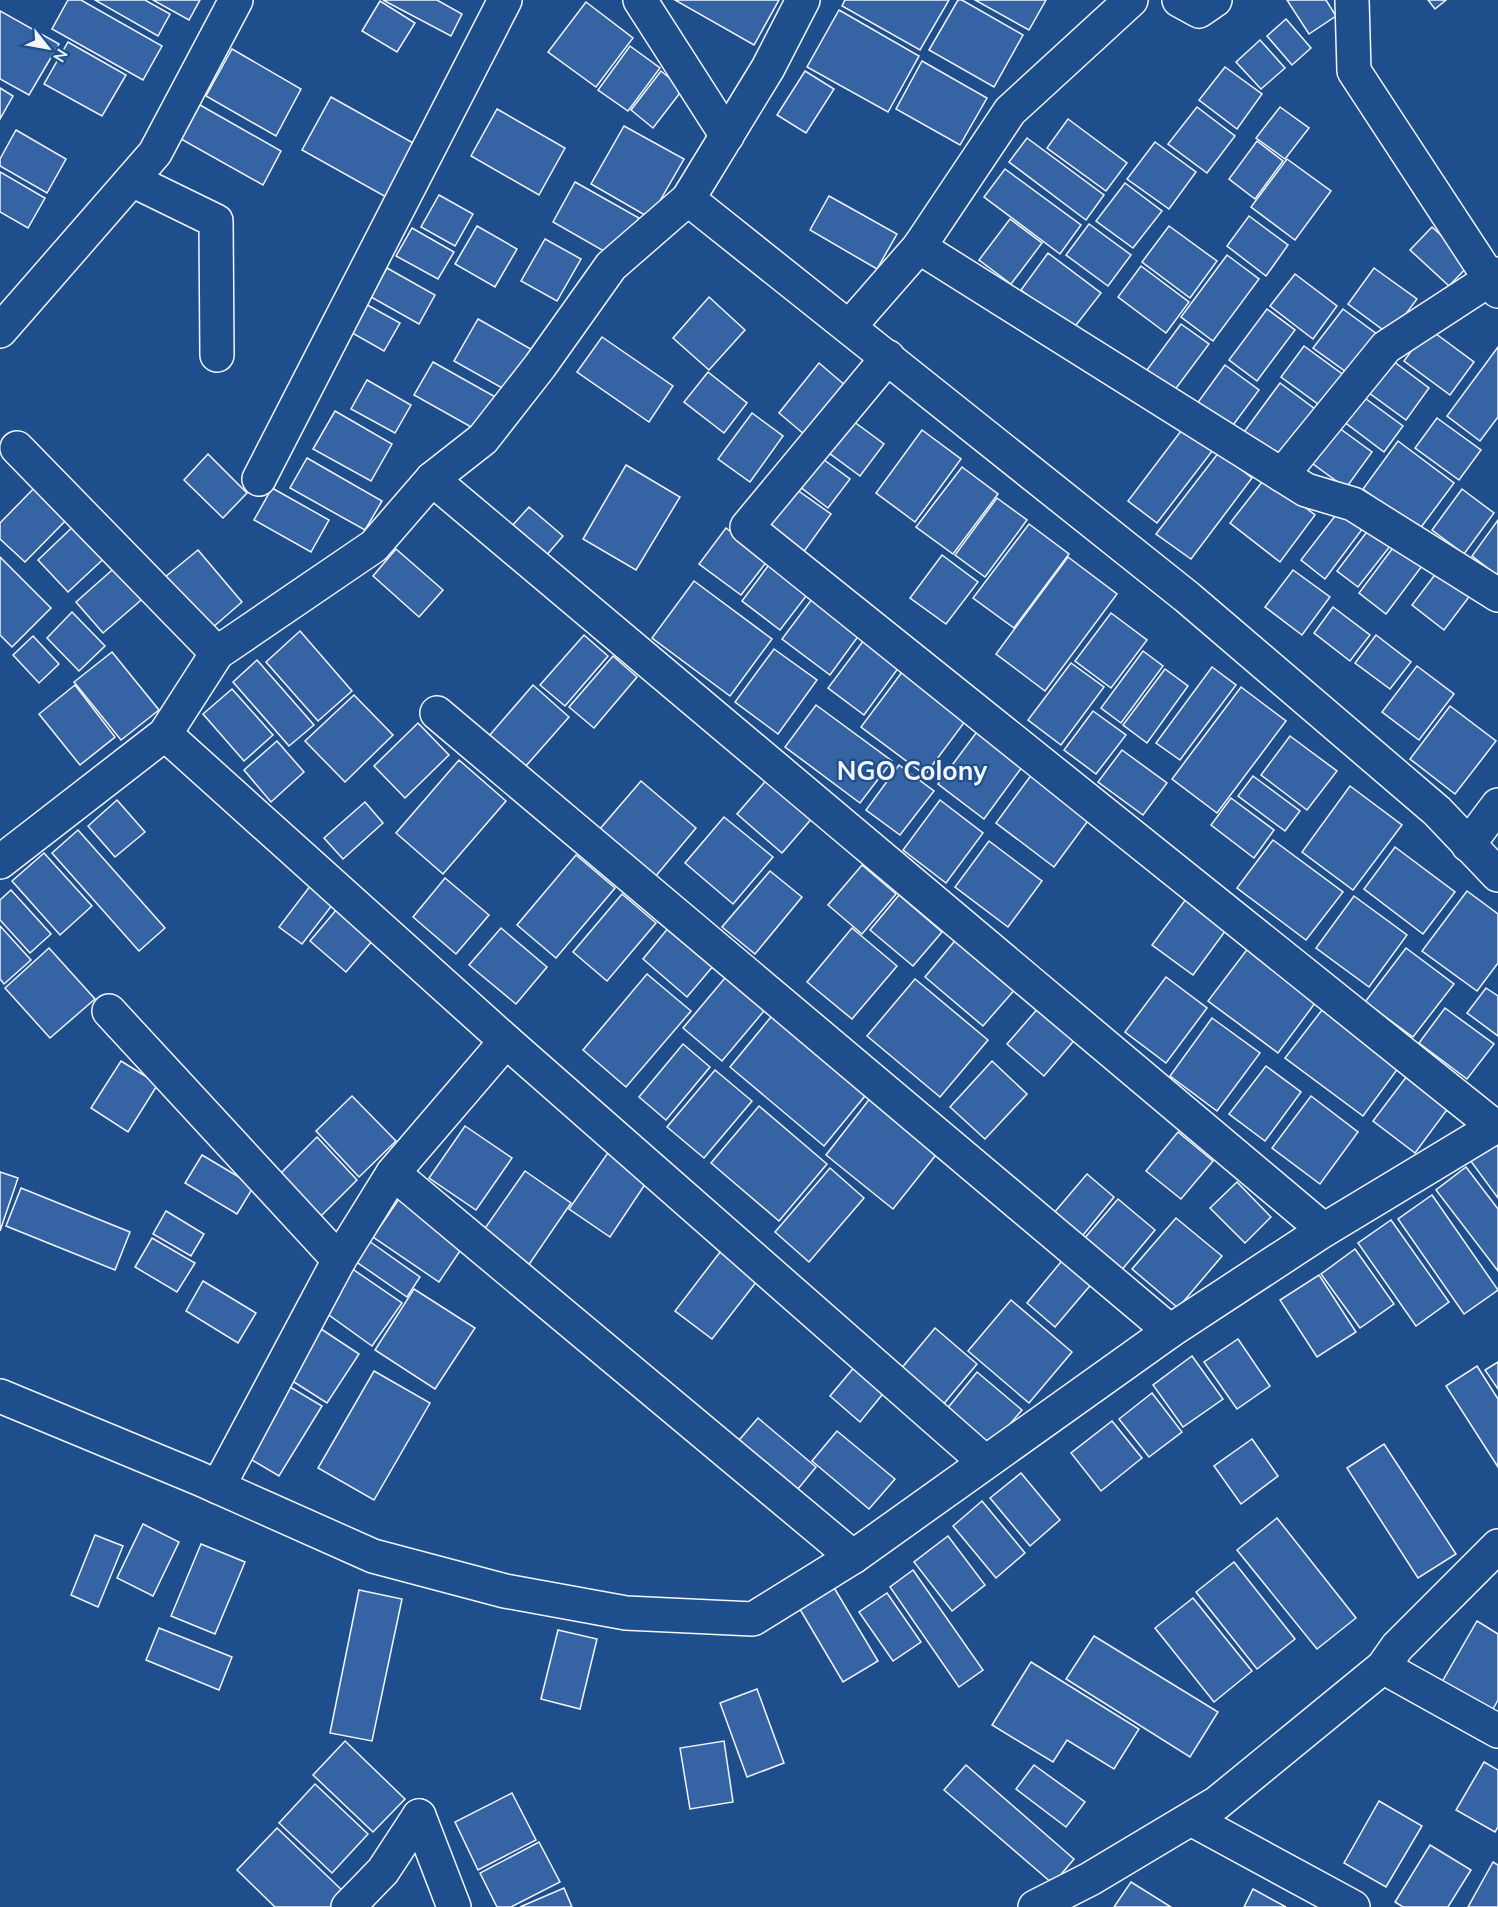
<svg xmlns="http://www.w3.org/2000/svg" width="1498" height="1907" viewBox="0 0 1498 1907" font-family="Mulish,sans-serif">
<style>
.building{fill:#3563a3;stroke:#f2f6ff;stroke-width:1.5}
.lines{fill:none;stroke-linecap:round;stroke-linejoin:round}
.street-casing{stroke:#f2f6ff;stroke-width:36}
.secondary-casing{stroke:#f2f6ff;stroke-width:36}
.street{stroke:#1f4e8c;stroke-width:33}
.secondary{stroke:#1f4e8c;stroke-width:33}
.labels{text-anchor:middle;stroke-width:4.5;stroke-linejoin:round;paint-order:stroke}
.quarter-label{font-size:26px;font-weight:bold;fill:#f2f6ff;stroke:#1f4e8c}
</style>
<rect width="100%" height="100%" fill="#1f4e8c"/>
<g class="building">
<path d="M68,0H81L162,46L143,80L52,29Z"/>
<path d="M95,0H145L170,14L158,36Z"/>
<path d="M153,0H200L189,20Z"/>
<path d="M383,0H437L462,14L451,36Z"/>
<path d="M675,0H779L754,45Z"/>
<path d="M845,0H949L920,50L842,6Z"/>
<path d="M958,0H962L1023,35L994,87L929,50Z"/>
<path d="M975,0H1046L1029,30Z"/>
<path d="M1287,0H1326L1336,16L1309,34Z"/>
<path d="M1428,0H1446L1435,9Z"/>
<path d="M380,1L415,23L397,52L362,31Z"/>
<path d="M586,2L633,38L596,87L548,52Z"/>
<path d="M839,10L919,56L888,112L807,67Z"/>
<path d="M0,11L59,44L29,95L0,79Z"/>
<path d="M1286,19L1311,48L1292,65L1267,36Z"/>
<path d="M1260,40L1285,68L1261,89L1236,62Z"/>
<path d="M68,42L126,75L102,116L44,84Z"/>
<path d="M630,46L660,68L628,111L598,90Z"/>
<path d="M232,49L301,89L276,136L206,96Z"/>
<path d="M922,61L987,98L960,145L896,109Z"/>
<path d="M1225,67L1262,94L1237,129L1199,100Z"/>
<path d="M661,71L683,89L653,128L631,110Z"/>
<path d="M805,71L834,89L806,133L777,115Z"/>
<path d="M0,88L13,96L0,119Z"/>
<path d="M331,97L415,144L386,197L302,150Z"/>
<path d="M200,105L281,151L263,185L181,139Z"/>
<path d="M1197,107L1235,136L1207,173L1168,144Z"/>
<path d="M1280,107L1309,128L1285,159L1256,138Z"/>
<path d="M497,109L565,148L539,195L471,156Z"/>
<path d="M1068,119L1127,163L1106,191L1047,148Z"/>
<path d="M624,126L684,159L650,218L591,184Z"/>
<path d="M16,130L66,159L47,193L0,166V159Z"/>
<path d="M1027,138L1104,195L1086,220L1009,162Z"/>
<path d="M1257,141L1283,161L1255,199L1229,179Z"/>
<path d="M1155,142L1196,172L1169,209L1127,179Z"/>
<path d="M1287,159L1331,191L1295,240L1251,207Z"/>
<path d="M1005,169L1081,225L1060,254L984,197Z"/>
<path d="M0,172L45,198L28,228L0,212Z"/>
<path d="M575,182L639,218L616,258L553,222Z"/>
<path d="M1125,183L1162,211L1133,248L1096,221Z"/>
<path d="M439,195L473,214L455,246L421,227Z"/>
<path d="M829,196L897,234L877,269L810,230Z"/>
<path d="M1249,216L1288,245L1266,276L1227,246Z"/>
<path d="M1010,219L1042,243L1011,284L979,260Z"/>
<path d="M1089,224L1131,255L1108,286L1066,255Z"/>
<path d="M477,226L517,249L495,287L455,264Z"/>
<path d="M1169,226L1217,261L1190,298L1142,262Z"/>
<path d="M1432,227L1471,263L1449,286L1410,250Z"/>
<path d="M412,228L454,252L438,279L396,256Z"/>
<path d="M545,239L581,259L557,301L521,281Z"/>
<path d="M1048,253L1101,293L1073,329L1021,290Z"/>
<path d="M1227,255L1259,279L1213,341L1181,317Z"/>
<path d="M1141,266L1189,302L1166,333L1118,297Z"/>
<path d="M387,268L435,295L419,324L371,297Z"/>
<path d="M1374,268L1417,299L1390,335L1348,304Z"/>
<path d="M1295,274L1337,306L1313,339L1270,306Z"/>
<path d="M709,297L745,330L709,370L673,338Z"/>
<path d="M362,302L400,323L384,351L347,330Z"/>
<path d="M1267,309L1295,330L1257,381L1229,360Z"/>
<path d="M1343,309L1385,340L1356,379L1313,348Z"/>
<path d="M478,319L536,352L513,394L454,361Z"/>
<path d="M1181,324L1209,344L1171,395L1144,374Z"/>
<path d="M1428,328L1474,362L1450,395L1404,361Z"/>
<path d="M602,337L673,386L649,422L577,372Z"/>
<path d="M1304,346L1345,376L1322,407L1281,377Z"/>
<path d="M1498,347V417L1480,441L1447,416Z"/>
<path d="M1385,355L1429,388L1406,420L1361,387Z"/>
<path d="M433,362L499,399L480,432L414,395Z"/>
<path d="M819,363L846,386L805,435L779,413Z"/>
<path d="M1225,365L1259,390L1225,436L1191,412Z"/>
<path d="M708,372L747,403L724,433L684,402Z"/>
<path d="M367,380L411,405L395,433L351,409Z"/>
<path d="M1280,383L1315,409L1279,458L1244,432Z"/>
<path d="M1358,393L1403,426L1384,452L1339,418Z"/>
<path d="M335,411L392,444L371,481L313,449Z"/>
<path d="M752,413L783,436L750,482L718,459Z"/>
<path d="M1437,418L1481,450L1459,480L1415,448Z"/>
<path d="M853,421L884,444L860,476L829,453Z"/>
<path d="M1335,425L1372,452L1346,488L1309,461Z"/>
<path d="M1184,427L1213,450L1157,523L1128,501Z"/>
<path d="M922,430L961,459L915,522L876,493Z"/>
<path d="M1398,441L1454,483L1419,530L1363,489Z"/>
<path d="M1219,452L1252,478L1191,559L1156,534Z"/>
<path d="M208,454L247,493L223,518L184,480Z"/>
<path d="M816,454L850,479L828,508L795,483Z"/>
<path d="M307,458L382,501L365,530L290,488Z"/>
<path d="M626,465L680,497L636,570L583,539Z"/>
<path d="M962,467L998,494L953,554L916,527Z"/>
<path d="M1266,477L1315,515L1280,562L1230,523Z"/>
<path d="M41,481L73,513L25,562L0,539V523Z"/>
<path d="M793,487L831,514L800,557L762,529Z"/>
<path d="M272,488L329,520L311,552L254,520Z"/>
<path d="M1462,489L1494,513L1464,554L1432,530Z"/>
<path d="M997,498L1027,520L985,577L955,555Z"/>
<path d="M529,507L563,536L545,557L511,527Z"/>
<path d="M1342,507L1366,524L1325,579L1301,560Z"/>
<path d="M82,518L112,551L68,592L38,560Z"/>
<path d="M1498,520V576L1472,556Z"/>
<path d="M1029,524L1069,554L1014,628L973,598Z"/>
<path d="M726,528L768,560L741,595L699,564Z"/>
<path d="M1369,529L1391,545L1358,587L1337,571Z"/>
<path d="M1398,541L1425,562L1386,614L1359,593Z"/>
<path d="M396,549L443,590L419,617L373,576Z"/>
<path d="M198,550L242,602L204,635L159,582Z"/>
<path d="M942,555L978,582L946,624L910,598Z"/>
<path d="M0,557L51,608L12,647L0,635Z"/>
<path d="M1068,557L1117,594L1045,691L996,654Z"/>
<path d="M771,562L810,591L780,630L742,601Z"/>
<path d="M120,563L147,595L103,633L76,602Z"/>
<path d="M1440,568L1472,593L1444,630L1412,605Z"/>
<path d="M1293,570L1330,597L1302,635L1265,607Z"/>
<path d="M694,581L772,639L730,696L652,638Z"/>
<path d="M815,595L862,631L830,675L782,639Z"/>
<path d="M1333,607L1370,635L1350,661L1314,633Z"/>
<path d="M72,612L105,646L79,671L47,638Z"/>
<path d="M1111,613L1147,640L1111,688L1075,661Z"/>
<path d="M300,631L352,691L318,721L266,662Z"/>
<path d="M584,635L608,656L565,706L540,685Z"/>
<path d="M1376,635L1411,662L1390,689L1355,663Z"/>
<path d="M33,636L59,664L39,683L13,655Z"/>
<path d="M867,636L902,663L864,715L828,688Z"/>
<path d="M774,649L817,680L778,734L735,702Z"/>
<path d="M1143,651L1163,666L1121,723L1101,708Z"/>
<path d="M112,652L159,710L121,740L74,682Z"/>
<path d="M613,656L637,677L594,728L569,707Z"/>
<path d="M257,660L314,725L289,746L233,682Z"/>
<path d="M1071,663L1104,687L1061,745L1028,720Z"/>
<path d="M908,664L972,712L925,775L861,727Z"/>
<path d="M1417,666L1454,694L1419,740L1382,712Z"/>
<path d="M1212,667L1236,685L1180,760L1156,743Z"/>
<path d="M1165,669L1188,686L1147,743L1123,725Z"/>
<path d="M75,685L115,737L80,765L39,714Z"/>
<path d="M533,685L569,717L525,767L489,736Z"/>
<path d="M1241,687L1286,721L1217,813L1172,779Z"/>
<path d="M232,689L273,735L244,761L203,714Z"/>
<path d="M354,695L393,735L345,782L305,741Z"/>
<path d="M816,705L892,761L860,803L785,747Z"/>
<path d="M1450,706L1496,741L1455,794L1410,759Z"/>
<path d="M1093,711L1126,735L1096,774L1064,750Z"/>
<path d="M418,723L449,755L405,798L374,766Z"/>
<path d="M979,729L1025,763L984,819L938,784Z"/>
<path d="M1290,736L1337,771L1307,810L1261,775Z"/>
<path d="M277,741L304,772L271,802L244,770Z"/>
<path d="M1122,750L1167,783L1143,815L1098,782Z"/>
<path d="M459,760L506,801L443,874L396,833Z"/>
<path d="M899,765L934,791L900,835L866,810Z"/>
<path d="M1035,770L1093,814L1054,867L996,823Z"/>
<path d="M1253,776L1300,811L1285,831L1238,796Z"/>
<path d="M769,777L814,816L782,853L737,814Z"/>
<path d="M641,781L696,828L655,877L599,830Z"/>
<path d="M1350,786L1402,825L1353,890L1302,852Z"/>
<path d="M1231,798L1274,830L1254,858L1211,825Z"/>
<path d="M117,800L145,832L115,857L88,826Z"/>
<path d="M940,800L983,833L946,883L903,850Z"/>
<path d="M365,802L383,823L343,859L324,838Z"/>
<path d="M724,817L773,857L733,904L685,863Z"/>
<path d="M78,830L165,928L139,951L52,853Z"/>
<path d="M1273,840L1343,892L1306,940L1237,888Z"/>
<path d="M989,841L1042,881L1008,927L955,887Z"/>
<path d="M1395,847L1455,892L1423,934L1364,889Z"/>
<path d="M44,853L92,906L60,935L12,881Z"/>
<path d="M576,855L615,888L556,958L517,925Z"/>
<path d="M862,865L896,894L862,934L828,905Z"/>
<path d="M770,871L802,897L755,954L722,927Z"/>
<path d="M317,877L340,895L302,944L279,927Z"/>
<path d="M445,878L489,915L456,954L413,917Z"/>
<path d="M11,890L51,934L30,953L0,920V900Z"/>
<path d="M1467,891L1498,914V963L1477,991L1422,951Z"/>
<path d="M622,894L656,923L607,981L573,952Z"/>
<path d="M899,895L942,932L913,966L870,930Z"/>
<path d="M1354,896L1407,935L1369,987L1316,948Z"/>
<path d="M1186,899L1226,930L1193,975L1152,945Z"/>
<path d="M337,909L373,940L346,972L310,941Z"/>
<path d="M0,926L31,960L4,984L0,979Z"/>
<path d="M669,927L714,965L687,997L643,959Z"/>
<path d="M501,928L547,967L516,1004L469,965Z"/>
<path d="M852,928L897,966L852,1019L807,982Z"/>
<path d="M958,937L1017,987L983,1026L925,977Z"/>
<path d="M1252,943L1321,995L1278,1053L1208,1001Z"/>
<path d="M49,948L95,999L50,1038L5,988Z"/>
<path d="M1406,948L1454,984L1413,1037L1365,1002Z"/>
<path d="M730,972L769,1005L722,1061L683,1028Z"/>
<path d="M647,974L691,1011L626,1087L583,1050Z"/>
<path d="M1166,977L1207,1008L1166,1063L1125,1032Z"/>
<path d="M915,979L988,1040L940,1097L867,1036Z"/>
<path d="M1486,988L1498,996V1036L1467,1013Z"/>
<path d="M1040,1006L1077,1037L1044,1076L1007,1044Z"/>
<path d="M1445,1008L1494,1044L1467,1079L1419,1043Z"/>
<path d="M1322,1010L1399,1067L1363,1116L1285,1058Z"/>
<path d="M775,1012L869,1091L824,1146L730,1067Z"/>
<path d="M1212,1018L1260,1053L1217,1111L1170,1076Z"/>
<path d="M683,1044L710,1067L666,1120L639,1097Z"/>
<path d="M121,1061L158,1084L128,1132L91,1108Z"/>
<path d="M992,1061L1027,1094L985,1139L950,1107Z"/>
<path d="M1266,1066L1301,1092L1265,1141L1229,1114Z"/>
<path d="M715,1070L752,1101L704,1158L667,1127Z"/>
<path d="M1410,1072L1452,1103L1415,1153L1373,1121Z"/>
<path d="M875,1092L943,1146L893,1209L826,1155Z"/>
<path d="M352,1096L396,1141L359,1177L316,1131Z"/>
<path d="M1311,1096L1358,1132L1320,1184L1272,1148Z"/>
<path d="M759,1106L827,1164L779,1221L711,1163Z"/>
<path d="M465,1126L512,1158L476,1210L429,1178Z"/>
<path d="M1178,1132L1213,1161L1181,1199L1146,1171Z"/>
<path d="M317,1137L357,1180L320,1217L279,1175Z"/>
<path d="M1498,1139V1198L1470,1160Z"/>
<path d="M614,1144L654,1171L610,1237L569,1209Z"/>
<path d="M202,1155L254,1186L237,1214L185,1183Z"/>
<path d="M1466,1167L1498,1209V1271L1436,1190Z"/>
<path d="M830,1168L864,1198L809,1262L775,1232Z"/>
<path d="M525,1171L571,1203L528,1266L481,1234Z"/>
<path d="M0,1172L18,1178L0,1231Z"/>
<path d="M1087,1174L1114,1197L1075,1245L1047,1221Z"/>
<path d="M1237,1182L1271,1217L1245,1243L1210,1208Z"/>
<path d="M21,1188L130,1232L115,1270L6,1226Z"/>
<path d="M1432,1195L1498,1290L1464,1314L1398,1219Z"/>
<path d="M399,1199L464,1245L439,1282L373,1237Z"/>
<path d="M1118,1199L1155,1230L1115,1278L1078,1246Z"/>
<path d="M166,1211L204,1234L191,1256L153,1234Z"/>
<path d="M1176,1218L1222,1256L1178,1308L1132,1269Z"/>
<path d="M1391,1220L1449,1302L1416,1326L1358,1243Z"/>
<path d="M152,1238L195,1263L177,1292L135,1267Z"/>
<path d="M369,1241L420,1277L407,1297L355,1261Z"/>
<path d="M727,1243L764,1272L712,1339L675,1311Z"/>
<path d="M1355,1249L1394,1304L1360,1328L1321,1274Z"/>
<path d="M1065,1257L1094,1281L1055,1327L1027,1303Z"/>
<path d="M351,1268L402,1303L372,1346L322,1310Z"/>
<path d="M1319,1275L1356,1332L1317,1357L1280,1300Z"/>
<path d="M203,1281L256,1313L238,1343L186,1311Z"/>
<path d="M414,1289L475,1328L435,1389L375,1350Z"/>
<path d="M1011,1300L1072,1352L1029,1403L968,1351Z"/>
<path d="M315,1325L359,1354L327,1403L283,1375Z"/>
<path d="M935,1328L977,1364L942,1406L900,1370Z"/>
<path d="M1238,1339L1270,1386L1237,1409L1204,1362Z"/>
<path d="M1192,1356L1223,1399L1183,1427L1153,1385Z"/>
<path d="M1498,1362V1389L1485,1370Z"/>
<path d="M856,1365L886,1390L860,1422L830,1396Z"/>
<path d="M1477,1366L1498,1399V1467L1446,1386Z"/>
<path d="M374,1371L430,1403L374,1500L318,1468Z"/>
<path d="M977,1372L1022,1410L990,1447L946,1410Z"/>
<path d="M280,1381L322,1406L279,1476L237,1451Z"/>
<path d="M1152,1393L1182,1432L1149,1457L1119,1419Z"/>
<path d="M758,1418L816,1467L793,1495L734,1446Z"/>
<path d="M1112,1421L1142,1458L1101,1491L1071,1453Z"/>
<path d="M837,1431L895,1479L869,1509L812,1461Z"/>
<path d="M1252,1439L1278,1476L1241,1504L1214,1466Z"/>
<path d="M1384,1444L1456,1554L1418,1578L1347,1468Z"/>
<path d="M1021,1473L1060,1520L1030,1546L990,1498Z"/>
<path d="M982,1501L1025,1553L996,1578L953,1526Z"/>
<path d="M1277,1518L1356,1618L1317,1649L1237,1550Z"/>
<path d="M143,1524L179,1542L153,1596L117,1578Z"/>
<path d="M95,1535L123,1546L98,1607L71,1595Z"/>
<path d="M948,1536L985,1585L952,1611L914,1562Z"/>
<path d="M201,1544L245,1562L215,1634L171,1616Z"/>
<path d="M1234,1562L1295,1639L1257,1669L1196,1592Z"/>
<path d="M913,1570L983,1670L959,1687L890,1587Z"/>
<path d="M833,1586L878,1661L843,1682L798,1606Z"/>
<path d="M359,1590L402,1599L372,1741L330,1733Z"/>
<path d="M887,1593L921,1642L893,1661L859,1612Z"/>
<path d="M1193,1598L1252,1671L1214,1702L1155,1628Z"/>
<path d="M1477,1621L1498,1634V1700L1488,1718L1438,1689Z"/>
<path d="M159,1628L232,1657L219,1690L146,1660Z"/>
<path d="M558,1630L597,1639L580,1709L541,1699Z"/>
<path d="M1094,1636L1218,1712L1190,1757L1066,1679Z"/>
<path d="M1031,1662L1139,1729L1114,1769L1067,1740L1053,1762L992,1725Z"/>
<path d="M757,1689L784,1763L747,1777L720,1703Z"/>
<path d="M345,1741L405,1799L373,1832L313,1775Z"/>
<path d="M724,1741L733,1802L690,1809L680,1748Z"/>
<path d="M1484,1762L1498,1770V1827L1495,1832L1456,1810Z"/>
<path d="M966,1765L1074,1859L1053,1884L944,1790Z"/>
<path d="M1034,1765L1085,1802L1066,1827L1016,1789Z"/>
<path d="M315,1784L368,1834L332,1873L279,1823Z"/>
<path d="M512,1793L536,1840L478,1870L455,1822Z"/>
<path d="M1379,1801L1422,1826L1386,1887L1344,1863Z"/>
<path d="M277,1828L346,1894L334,1907H275L237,1870Z"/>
<path d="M539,1842L560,1882L511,1907H497L480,1873Z"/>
<path d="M1430,1845L1471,1870L1448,1907H1403L1395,1902Z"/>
<path d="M1493,1862L1498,1865V1907H1468Z"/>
<path d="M1131,1882L1171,1907H1114Z"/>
<path d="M564,1888L572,1907H520Z"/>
<path d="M1253,1889L1286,1907H1244Z"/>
</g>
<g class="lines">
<g class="street-casing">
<g id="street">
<path d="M640,0L727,136"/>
<path d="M1179,0L1199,11L1215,0"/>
<path d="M1352,0L1354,71L1498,291"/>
<path d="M132,180L216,221L217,355"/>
<path d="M688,199L1187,597L1437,811L1498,875"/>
<path d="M919,247L1306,490L1353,504L1498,595"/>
<path d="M849,327L919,247L1010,111L1131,0"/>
<path d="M0,331L155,153L236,0"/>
<path d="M888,357L747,527L1495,1127"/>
<path d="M17,448L217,653"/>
<path d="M1282,475L1386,347L1498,274"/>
<path d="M259,479L505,0"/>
<path d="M432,479L1324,1230"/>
<path d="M437,713L1170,1331"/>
<path d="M165,734L506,1041L985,1462"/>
<path d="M1468,845L1498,805"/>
<path d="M0,862L165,734L217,653L374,546L432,479L483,439L540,366L611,266L688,199L768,68L803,0"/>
<path d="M109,1011L339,1260"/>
<path d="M393,1173L853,1557"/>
<path d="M0,1396L198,1478L373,1556L505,1591L626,1613L753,1619L853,1557L1170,1331L1324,1230L1498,1125"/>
<path d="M218,1487L339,1260L393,1173L506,1041"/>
<path d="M1383,1667L1498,1731"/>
<path d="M419,1816L454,1907"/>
<path d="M1191,1819L1353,1907"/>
<path d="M348,1907L383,1871L419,1816"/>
</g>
</g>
<g class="secondary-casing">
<path id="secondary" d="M1035,1907L1090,1879L1217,1803L1383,1667L1397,1647L1498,1546"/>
</g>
<use href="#street" class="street"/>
<use href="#secondary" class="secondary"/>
</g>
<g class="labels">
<g class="quarter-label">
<text x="912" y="780">NGO Colony</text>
</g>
</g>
<g transform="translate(48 48) rotate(121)" stroke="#1f4e8c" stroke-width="4.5" paint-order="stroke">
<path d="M0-4.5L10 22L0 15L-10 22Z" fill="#f2f6ff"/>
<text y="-9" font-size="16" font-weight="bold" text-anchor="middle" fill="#f2f6ff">N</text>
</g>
</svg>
